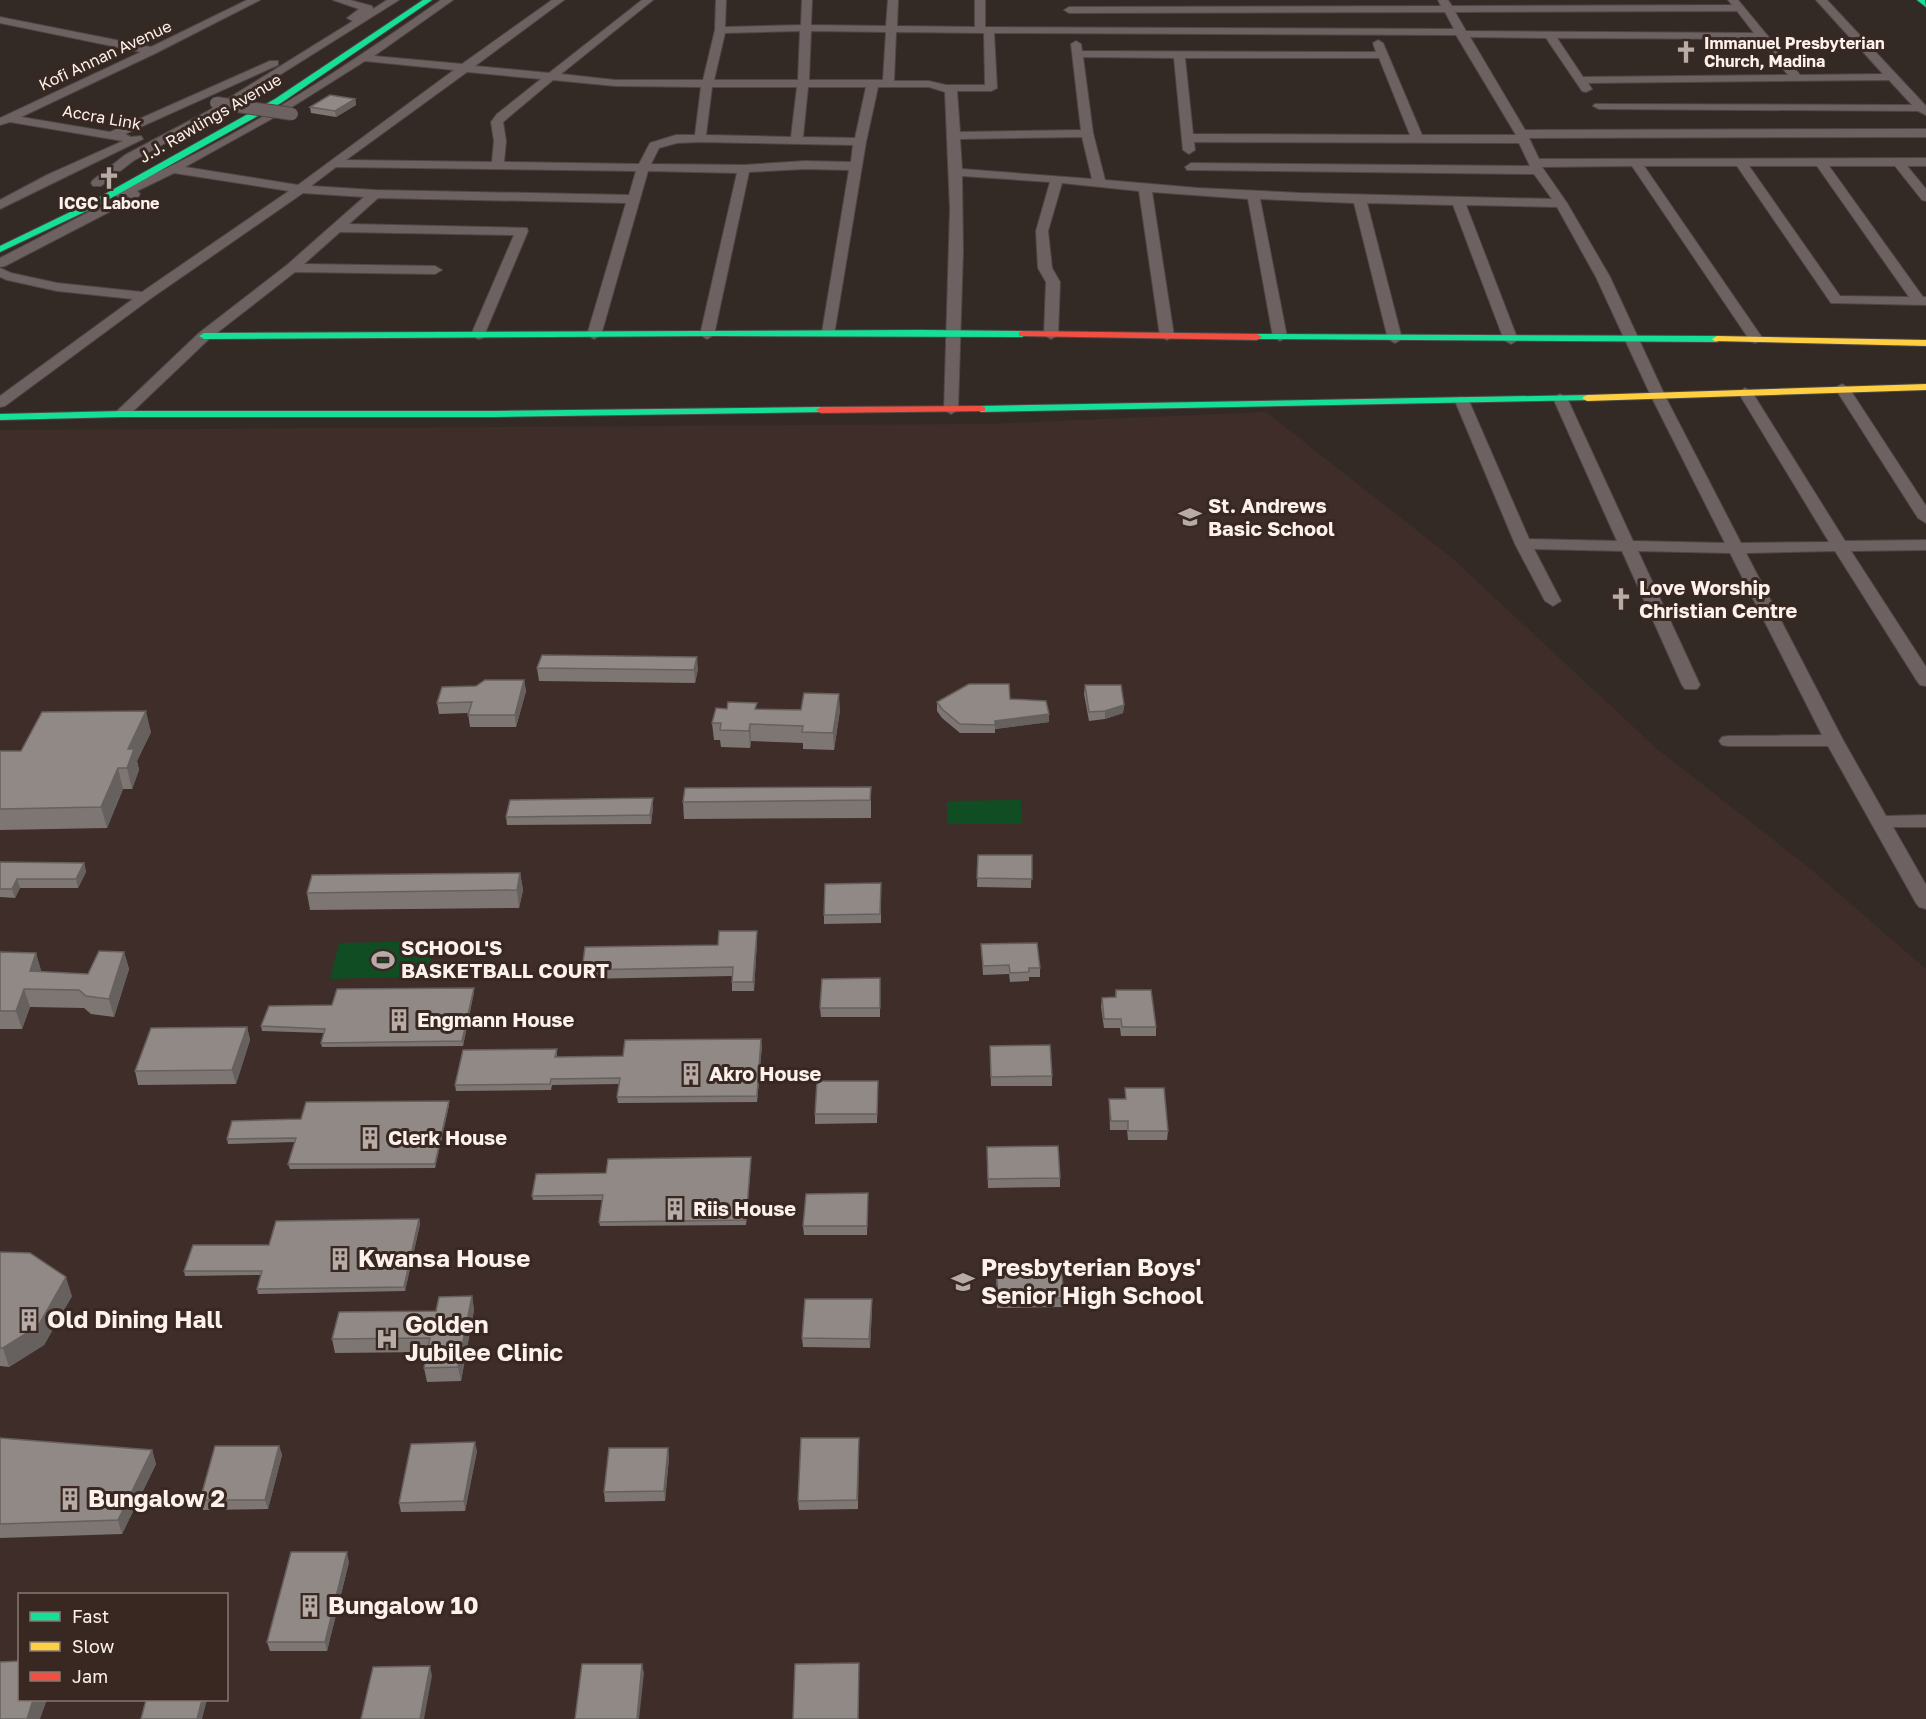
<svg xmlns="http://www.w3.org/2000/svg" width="1926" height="1719" viewBox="0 0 1926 1719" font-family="'Golos Text',sans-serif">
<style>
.education{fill:#3f2d29;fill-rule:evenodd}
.green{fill:#104d23}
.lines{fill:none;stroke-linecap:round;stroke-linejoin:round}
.street-casing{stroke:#4e4743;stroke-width:2}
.fast-casing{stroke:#4e4743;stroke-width:2}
.slow-casing{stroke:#4e4743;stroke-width:2}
.jam-casing{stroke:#4e4743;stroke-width:2}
.street{fill:#6e6162;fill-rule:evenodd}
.fast{fill:#16e098;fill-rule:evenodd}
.slow{fill:#ffcf43;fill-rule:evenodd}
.jam{fill:#f24e42;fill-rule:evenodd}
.street-bridge-casing{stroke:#4e4743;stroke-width:14;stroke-linecap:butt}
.street-bridge{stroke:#6e6162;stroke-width:12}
.wall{fill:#7d7673}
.shaded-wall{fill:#66605e}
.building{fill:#918986;stroke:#66605e;stroke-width:1.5}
.labels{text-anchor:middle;stroke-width:6;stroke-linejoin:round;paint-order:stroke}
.far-poi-label{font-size:16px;font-weight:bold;fill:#fcf1ec;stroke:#382821;text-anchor:start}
.far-street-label{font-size:16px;fill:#fcf1ec;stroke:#382821}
.poi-label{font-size:20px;font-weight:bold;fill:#fcf1ec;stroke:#382821;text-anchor:start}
.near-poi-label{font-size:24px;font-weight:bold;fill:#fcf1ec;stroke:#382821;text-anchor:start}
</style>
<rect width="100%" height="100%" fill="#332a26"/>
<path class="education" d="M1266,412L1452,558L1656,748L1808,867L1926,969V1719H0V430L988,424ZM20,1594H226V1700H20Z"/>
<g class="green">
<path d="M1021,800L1022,824H947V801Z"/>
<path d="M435,941L427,976L330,979L339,943Z"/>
</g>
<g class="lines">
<g class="street-casing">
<g id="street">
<path d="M247,0H260L156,53L21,117L110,132L270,61H278V65L125,134L131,137L141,136L143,139L0,209V200L47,175L123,141L10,122L0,125V118L141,52L0,23V17L151,47Z"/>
<path d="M333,0H350L372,6L373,9L387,0H399L216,115L133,161L101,186H93L91,183L93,180L125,155L208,111L353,21L347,18L359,9Z"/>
<path d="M441,0H453L374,56L462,64L552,0H564L475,66L549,73L642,0H653L561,74L615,80H703L715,30L716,0H726L725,27L801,25L802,0H812L811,25L886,26L888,0H898L897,26L975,27V0H985V27L1454,29L1445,12L1069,13L1064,10L1069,7L1441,6L1438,0H1448L1452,6L1732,5L1728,0H1738L1800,75L1883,74L1816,0H1827L1926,106V115L1918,111L1599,109L1593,106L1595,104L1912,105L1889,80L1588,83L1592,89L1586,92L1582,91L1546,38L1470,37L1525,130L1926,129V137L1529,138L1539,159L1926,158V166H1907L1926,189V201L1922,200L1895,166H1829L1923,297H1926V305L1831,303L1737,166H1644L1763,339L1756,343L1751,342L1632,166L1542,167L1567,203L1610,277L1665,396L1741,543L1829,542L1738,392L1745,388L1752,392L1845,541L1926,540V550L1851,551L1926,667V686L1920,685L1917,681L1835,551L1746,553L1843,740L1886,816L1926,815V827H1893L1926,885V909L1919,907L1916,903L1828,746H1728L1722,745L1719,741L1722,737L1728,736L1822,735L1730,553L1638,551L1700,685L1697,689H1685L1682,685L1622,551L1534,549L1561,601L1553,606L1545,601L1515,544L1455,401L1457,398L1462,397L1469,401L1529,539L1617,541L1553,398L1560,394L1567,398L1633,541L1725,543L1651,396L1596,277L1557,207L1466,205L1518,340L1511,344L1504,340L1453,205L1367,203L1402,339L1395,343L1388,339L1354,203L1260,199L1287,337L1280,341L1273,337L1248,199L1152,192L1174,336L1167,340L1160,336L1139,191L1062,183L1048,231L1052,268L1060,282L1058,335L1051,339L1044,335L1046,282L1038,268L1036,231L1050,182L962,176L963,250L958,410L951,414L944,410L950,209L945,92L929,87H878L866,142L834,335H824L822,332L849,170L805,169L749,172L714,335L707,339L700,335L737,173L648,171L601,335L594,339L587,335L626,203L378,198L349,224L527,228L528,231L483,338L478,339L471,335L514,235L340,232L304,264L435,266L442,270L435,274L295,272L209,339L127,417H117L115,414L117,411L199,333L287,265L364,197L303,193L150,299L5,406L0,407V396L133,299L57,291L7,280L0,277V268L11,273L57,283L142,292L289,191L174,173L137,191L140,194L138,197L5,266L0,267V258L118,197L113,194L115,191C227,146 342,69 441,0ZM1737,11L1754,33L1466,31L1455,12ZM800,31L798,80H714L725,33ZM811,31L886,32L883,80H809ZM896,32L984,33L985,85H946L929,81H894ZM994,33L1456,35L1516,135H1422L1383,43L1378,40L1373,43L1376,52L1082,51L1081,44L1076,41L1071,44L1081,130L960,132L957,91H991L997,88ZM1557,38L1759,39L1788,75L1583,77ZM1083,57L1174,58L1183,150L1189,154L1195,150L1194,142L1519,143L1530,166L1191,163L1185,167L1187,170L1534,174L1552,199L1301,193L1198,188L1105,180L1093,133ZM1185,58H1379L1410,135L1193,134ZM365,61L454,70L298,185L185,167L284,112ZM467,72L541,79L497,114L491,122L494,141L492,162L346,160ZM553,80L615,86L701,87L695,135H676L650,143L639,164L504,162L506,141L503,122ZM712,87H797L791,137L706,135ZM808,87H866L855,138L803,137ZM1082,137L1092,179L962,169L960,139ZM700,142L853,145L851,162L805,161L744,165L651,164L659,148L677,143ZM1749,166H1817L1909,297L1840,296ZM336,167L636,171L629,195L375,190L311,186Z"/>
<path d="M1842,384L1849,388L1926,506V523L1918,518L1835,388Z"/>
</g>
</g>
<g class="fast-casing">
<g id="fast">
<path d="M423,0H432L281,103L95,207L0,252V246L89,203L275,99Z"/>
<path d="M1917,0H1925L1926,7Z"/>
<path d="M920,330L1022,331L1027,334L1022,337L716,336L204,339L199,336L204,333Z"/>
<path d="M1257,334L1717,336L1722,339L1717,342L1254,339V335Z"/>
<path d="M1587,395L1592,398L1591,400L981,412L976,409L981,406Z"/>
<path d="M821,407L826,410L825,412L494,417H122L0,420V414L122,411H494Z"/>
</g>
</g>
<g class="slow-casing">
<g id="slow">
<path d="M1717,336L1926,340V346L1714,341L1712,339Z"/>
<path d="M1926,384V390L1587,401L1582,398L1587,395Z"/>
</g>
</g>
<g class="jam-casing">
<g id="jam">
<path d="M1022,331L1257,334L1262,337L1257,340L1019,336V332Z"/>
<path d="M981,406L985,407V411L821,413L816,410L821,407Z"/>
</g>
</g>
<use href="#street" class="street"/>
<use href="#fast" class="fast"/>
<use href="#slow" class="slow"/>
<use href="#jam" class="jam"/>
<g class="street-bridge-casing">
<path id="street-bridge" d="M216,103L292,114"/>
</g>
<use href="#street-bridge" class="street-bridge"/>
</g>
<g class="wall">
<path d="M355,99L356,105L336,117L311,113L310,107Z"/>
<path d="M537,668L698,669L695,683L539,681Z"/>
<path d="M524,680L526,691L516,727H470L468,713L439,714L437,703L476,686Z"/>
<path d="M1085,685L1124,705L1123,713L1105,719L1089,721L1084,694Z"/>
<path d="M1010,699L1049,714V722L995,729V733H960L942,718L937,711V702Z"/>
<path d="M757,709L840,710L834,750L803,749V743L751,741L750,748L721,747L720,740H714L712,723Z"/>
<path d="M151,732L137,761L139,770L132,789H123L107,828L0,830V751H21Z"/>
<path d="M871,787V818L684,819L683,802Z"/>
<path d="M653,798V807L651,824L507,825L506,817Z"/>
<path d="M978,855H1032L1031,888L977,887Z"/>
<path d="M0,862L84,863L86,872L78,888H20L15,898L0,897Z"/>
<path d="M520,873L523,890L519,908L310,910L307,893Z"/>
<path d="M881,883V923L824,924V915Z"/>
<path d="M757,940L754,991H732V976L583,979L582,970L718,945Z"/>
<path d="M981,944L1040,968V977H1029V981L1010,982L1009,974L983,975Z"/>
<path d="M0,952L36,953L41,972L88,974L124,952L129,969L114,1017L91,1014L84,1008L30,1007L22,1029H0Z"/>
<path d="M880,978V1017H821L820,1008Z"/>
<path d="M474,988V992L463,1046L322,1047L321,1043L324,1033L262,1031L261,1026L332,1005Z"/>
<path d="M1116,990L1156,1027V1036H1121L1120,1028H1104L1101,1007L1102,998L1115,997Z"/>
<path d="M247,1027L250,1040L236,1084L138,1085L135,1071Z"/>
<path d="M762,1045L757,1102L618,1103L617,1097L619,1084L552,1085L551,1090L456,1091L455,1085L557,1049V1057L623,1056Z"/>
<path d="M990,1055L1052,1076V1086H991Z"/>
<path d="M878,1081L877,1123L815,1124V1114Z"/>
<path d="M1125,1088L1168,1131L1167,1140H1128L1127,1130H1110L1109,1099H1125Z"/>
<path d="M449,1101V1105L435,1168L290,1169L288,1164L295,1142L228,1144L227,1139L301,1119Z"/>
<path d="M987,1156L1060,1178V1187L988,1188Z"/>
<path d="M751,1161L746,1225L600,1226L599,1222L602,1200H533L532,1196L606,1173Z"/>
<path d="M868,1193L867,1235H804L803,1226Z"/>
<path d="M419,1219L420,1224L405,1291L258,1294L257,1289L261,1275L185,1276L184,1271L269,1245Z"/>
<path d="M0,1252L72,1296L44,1345L9,1367L0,1366Z"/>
<path d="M996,1265L1064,1298L1063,1307L997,1308Z"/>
<path d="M472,1296L474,1310L461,1381L427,1382L424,1368L427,1352L335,1353L332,1339L436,1311Z"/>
<path d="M872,1309L870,1348L803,1347L802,1338Z"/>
<path d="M0,1438L152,1450L156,1464L122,1534L0,1538Z"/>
<path d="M859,1438L858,1509L799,1510L798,1501Z"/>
<path d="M279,1446L282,1455L268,1509L203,1510L200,1500Z"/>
<path d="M668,1448L669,1457L665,1501L605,1502L604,1492Z"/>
<path d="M477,1451L465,1511L401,1512L399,1503Z"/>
<path d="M349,1562L327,1651H270L267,1642Z"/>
</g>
<g class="shaded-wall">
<path d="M355,99L356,105L336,117L335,111Z"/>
<path d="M697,657L698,669L695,683L694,670Z"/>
<path d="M524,680L526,691L516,727L515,715Z"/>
<path d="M839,694L840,710L834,750L833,733Z"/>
<path d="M1124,705L1123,713L1105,719V711Z"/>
<path d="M146,711L151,732L137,761L139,770L132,789L127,768L128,749Z"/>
<path d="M1049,714V722L995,729V721Z"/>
<path d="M750,724L751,741L750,748L749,731Z"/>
<path d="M118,768L123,789L107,828L101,807Z"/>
<path d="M653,798V807L651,824L650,815Z"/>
<path d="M84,863L86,872L78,888L76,879Z"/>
<path d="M520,873L523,890L519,908L517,890Z"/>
<path d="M17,879L20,888L15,898L12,889Z"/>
<path d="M757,931V940L754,991L753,982Z"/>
<path d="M124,952L129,969L114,1017L109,999Z"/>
<path d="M36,953L41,970L35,989L30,971Z"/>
<path d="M474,988V992L463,1046L462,1041Z"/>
<path d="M24,989L30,1007L22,1029L16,1011Z"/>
<path d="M247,1027L250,1040L236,1084L232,1070Z"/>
<path d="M761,1039L762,1045L757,1102V1096Z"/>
<path d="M449,1101V1105L435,1168V1164Z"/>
<path d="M751,1157V1161L746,1225V1220Z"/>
<path d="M419,1219L420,1224L405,1291L404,1287Z"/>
<path d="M66,1277L72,1296L44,1345L9,1367L3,1348Z"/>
<path d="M472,1296L474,1310L461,1381L458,1367Z"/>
<path d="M872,1299V1309L870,1348L869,1339Z"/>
<path d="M475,1442L477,1451L465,1511L464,1501Z"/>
<path d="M279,1446L282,1455L268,1509L265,1500Z"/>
<path d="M668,1448L669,1457L665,1501L664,1491Z"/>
<path d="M152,1450L156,1464L122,1534L118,1520Z"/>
<path d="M347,1552L349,1562L327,1651L325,1642Z"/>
<path d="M642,1664L644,1673L639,1719H637Z"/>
<path d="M430,1666L432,1676L424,1719H420Z"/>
<path d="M33,1700H47L40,1719H27Z"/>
<path d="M202,1700H207L202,1719H197Z"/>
</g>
<g class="building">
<path d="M330,95L355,99L335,111L310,107Z"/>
<path d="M542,655L697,657L694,670L537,668Z"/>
<path d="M485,680H524L515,715H468L472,702L437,703L442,687L476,686Z"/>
<path d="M969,684H1009L1010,699L1046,701L1049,714L995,721V725L960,724L942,709L937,702Z"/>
<path d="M1085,685H1121L1124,705L1105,711L1089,712Z"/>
<path d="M804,693L839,694L833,733L802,732L803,726L750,724L749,731L720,730L721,723H712L716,708L727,709L728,702L757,703L755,709L801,710Z"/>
<path d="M146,711L128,749H134L127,768H118L101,807L0,809V751H21L42,712Z"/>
<path d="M871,787L870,800L683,802L685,788Z"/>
<path d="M653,798L650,815L506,817L510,800Z"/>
<path d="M978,855H1032V879L977,878Z"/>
<path d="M0,862L84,863L76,879H17L12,889H0Z"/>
<path d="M520,873L517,890L307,893L312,875Z"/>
<path d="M881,883L880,914L824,915L825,884Z"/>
<path d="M719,931H757L753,982H732L733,967L582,970L585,947L718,945Z"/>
<path d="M1037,943L1040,968H1029V972L1010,973L1009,965L983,966L981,944Z"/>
<path d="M99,951L124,952L109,999L86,996L79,990L24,989L16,1011H0V952L36,953L30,971L88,974Z"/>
<path d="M880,978V1008H820L822,979Z"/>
<path d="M474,988L462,1041L321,1043L325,1029L261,1026L269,1006L332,1005L337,989Z"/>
<path d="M1116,990H1151L1156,1027H1122L1121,1019H1104L1102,998L1116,997Z"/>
<path d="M247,1027L232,1070L135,1071L151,1028Z"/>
<path d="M761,1039L757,1096L617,1097L620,1078L551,1079L550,1084L455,1085L463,1050L557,1049L555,1057L623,1056L625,1040Z"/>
<path d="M1050,1045L1052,1076L991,1077L990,1046Z"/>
<path d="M817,1081H878L877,1114H815Z"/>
<path d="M1125,1088H1164L1168,1131H1128V1121H1111L1109,1099H1126Z"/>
<path d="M449,1101L435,1164H288L296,1138L227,1139L232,1121L301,1119L306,1102Z"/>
<path d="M1058,1146L1060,1178L988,1179L987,1147Z"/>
<path d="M751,1157L746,1220L599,1222L603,1195L532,1196L536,1174L606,1173L608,1159Z"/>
<path d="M868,1193L867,1226H803L806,1194Z"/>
<path d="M419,1219L404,1287L257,1289L262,1271H184L193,1245H269L276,1221Z"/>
<path d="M0,1252L30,1253L66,1277L38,1326L3,1348H0Z"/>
<path d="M1061,1264L1064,1298H998L996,1265Z"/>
<path d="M472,1296L458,1367L424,1368L430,1338L332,1339L339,1312L436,1311L439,1297Z"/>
<path d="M805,1299H872L869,1339L802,1338Z"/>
<path d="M0,1438L152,1450L118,1520L0,1524Z"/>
<path d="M801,1438H859L857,1500L798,1501Z"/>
<path d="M475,1442L464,1501L399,1503L411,1444Z"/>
<path d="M215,1446H279L265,1500H200Z"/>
<path d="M609,1448H668L664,1491L604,1492Z"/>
<path d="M291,1552H347L325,1642H267Z"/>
<path d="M20,1661V1700H33L27,1719H0V1662Z"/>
<path d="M859,1663L858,1719H793L795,1664Z"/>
<path d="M582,1664H642L637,1719H575Z"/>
<path d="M430,1666L420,1719H361L373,1667Z"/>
<path d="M146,1700H202L197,1719H141Z"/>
</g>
<defs>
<g id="church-bare" transform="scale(1.8)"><path d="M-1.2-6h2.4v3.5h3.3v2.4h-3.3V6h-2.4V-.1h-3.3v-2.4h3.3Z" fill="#b6aba7" stroke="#382821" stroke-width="2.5" paint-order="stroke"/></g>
<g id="school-bare" transform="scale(1.8)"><path d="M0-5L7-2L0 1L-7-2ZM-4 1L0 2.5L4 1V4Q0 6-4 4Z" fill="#b6aba7" stroke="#382821" stroke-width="2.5" paint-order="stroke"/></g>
<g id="stadium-bare" transform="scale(1.8)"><path d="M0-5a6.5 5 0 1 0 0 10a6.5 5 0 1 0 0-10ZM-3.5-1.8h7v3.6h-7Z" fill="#b6aba7" stroke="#382821" stroke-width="2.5" paint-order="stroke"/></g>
<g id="building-bare" transform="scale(1.8)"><path d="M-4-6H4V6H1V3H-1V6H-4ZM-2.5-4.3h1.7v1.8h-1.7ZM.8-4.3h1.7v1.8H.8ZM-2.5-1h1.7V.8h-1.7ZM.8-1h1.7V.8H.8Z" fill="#b6aba7" stroke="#382821" stroke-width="2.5" paint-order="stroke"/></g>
<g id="hospital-bare" transform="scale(1.8)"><path d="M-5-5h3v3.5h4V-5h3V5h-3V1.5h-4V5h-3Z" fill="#b6aba7" stroke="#382821" stroke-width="2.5" paint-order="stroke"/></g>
</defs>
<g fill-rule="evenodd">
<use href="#church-bare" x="1686" y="52"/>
<use href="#church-bare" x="109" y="178"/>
<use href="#school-bare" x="1190" y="517"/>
<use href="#church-bare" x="1621" y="599"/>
<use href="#stadium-bare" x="383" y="960"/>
<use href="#building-bare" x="399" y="1020"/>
<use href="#building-bare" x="691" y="1074"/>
<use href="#building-bare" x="370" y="1138"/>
<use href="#building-bare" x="675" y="1209"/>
<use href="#building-bare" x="340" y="1259"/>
<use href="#school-bare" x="963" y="1282"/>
<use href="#building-bare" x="29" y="1320"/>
<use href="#hospital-bare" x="387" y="1339"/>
<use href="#building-bare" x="70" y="1499"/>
<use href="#building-bare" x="310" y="1606"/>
</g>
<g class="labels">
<g class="far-poi-label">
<text x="1704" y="49">Immanuel Presbyterian<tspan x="1704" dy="18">Church, Madina</tspan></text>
<text x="109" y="209" text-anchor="middle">ICGC Labone</text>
</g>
<g class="far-street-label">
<text transform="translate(105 55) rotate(-25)" y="6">Kofi Annan Avenue</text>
<text transform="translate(102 117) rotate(10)" y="6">Accra Link</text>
<text transform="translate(210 118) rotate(-30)" y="6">J.J. Rawlings Avenue</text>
</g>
<g class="poi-label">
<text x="1208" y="513">St. Andrews<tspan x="1208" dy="23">Basic School</tspan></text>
<text x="1639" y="595">Love Worship<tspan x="1639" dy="23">Christian Centre</tspan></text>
<text x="401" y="955">SCHOOL'S<tspan x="401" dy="23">BASKETBALL COURT</tspan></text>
<text x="417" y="1027">Engmann House</text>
<text x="709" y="1081">Akro House</text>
<text x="388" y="1145">Clerk House</text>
<text x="693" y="1216">Riis House</text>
</g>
<g class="near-poi-label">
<text x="358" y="1267">Kwansa House</text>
<text x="981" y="1276">Presbyterian Boys'<tspan x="981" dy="28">Senior High School</tspan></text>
<text x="47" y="1328">Old Dining Hall</text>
<text x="405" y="1333">Golden<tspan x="405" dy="28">Jubilee Clinic</tspan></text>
<text x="88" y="1507">Bungalow 2</text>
<text x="328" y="1614">Bungalow 10</text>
</g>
</g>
<rect x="18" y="1593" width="210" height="108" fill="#382821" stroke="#867872" stroke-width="1.5"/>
<rect x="30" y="1612" width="30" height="9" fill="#16e098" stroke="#867872" stroke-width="1.5"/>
<text x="72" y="1623" font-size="18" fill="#fcf1ec">Fast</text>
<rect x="30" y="1642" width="30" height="9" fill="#ffcf43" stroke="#867872" stroke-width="1.5"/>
<text x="72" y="1653" font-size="18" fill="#fcf1ec">Slow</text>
<rect x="30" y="1672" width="30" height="9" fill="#f24e42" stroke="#867872" stroke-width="1.5"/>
<text x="72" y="1683" font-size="18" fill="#fcf1ec">Jam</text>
</svg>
